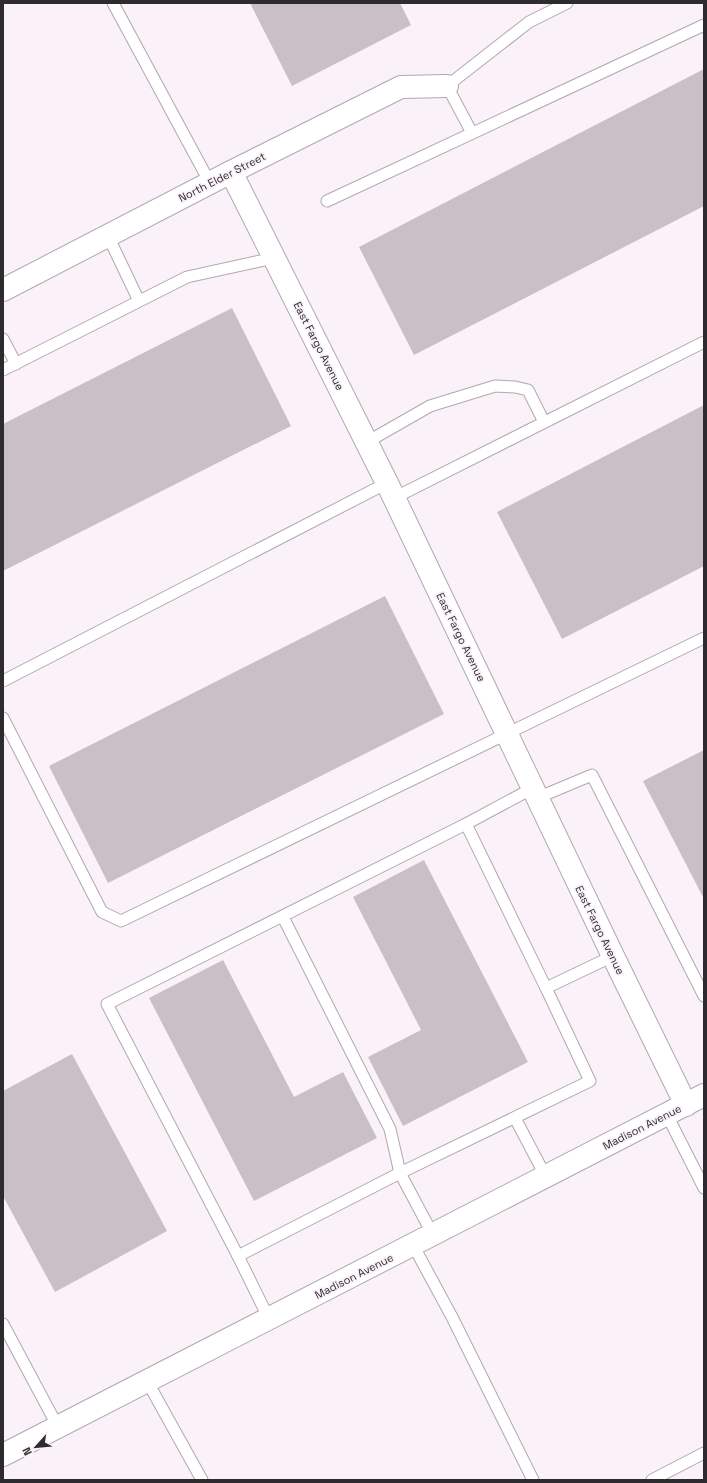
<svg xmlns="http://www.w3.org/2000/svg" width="707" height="1483" viewBox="0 0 707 1483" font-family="'Space Grotesk',sans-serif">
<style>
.building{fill:#c8c0c6}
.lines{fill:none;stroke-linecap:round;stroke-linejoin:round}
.lane-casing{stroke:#b0a8ae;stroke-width:13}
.street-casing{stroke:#b0a8ae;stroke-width:24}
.lane{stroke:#fff;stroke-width:11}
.street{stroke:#fff;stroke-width:22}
.labels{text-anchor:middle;stroke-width:3.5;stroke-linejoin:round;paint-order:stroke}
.street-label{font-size:11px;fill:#2e2b2e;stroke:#fbf2f9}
</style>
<rect width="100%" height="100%" fill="#fbf2f9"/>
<g class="building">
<path d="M250,3H400L411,25L292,86Z"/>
<path d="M704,69V206L414,355L359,247Z"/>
<path d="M232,308L291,426L3,571V424Z"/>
<path d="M704,405V566L562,639L497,512Z"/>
<path d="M385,596L444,714L108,883L49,766Z"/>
<path d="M704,750V899L643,781Z"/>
<path d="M424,860L528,1062L403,1126L368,1057L421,1030L353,897Z"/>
<path d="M223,960L294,1097L343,1072L377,1138L254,1201L149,998Z"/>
<path d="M72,1054L167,1231L55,1292L3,1196V1091Z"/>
</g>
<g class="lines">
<g class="lane-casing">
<g id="lane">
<path d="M113,3L210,183"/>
<path d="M472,133L447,86L529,22L567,3"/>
<path d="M327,201L704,25"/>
<path d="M108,236L139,301"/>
<path d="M3,339L16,364"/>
<path d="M3,370L187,277L274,258"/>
<path d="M367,442L430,406L495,386L515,387L528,390L544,422"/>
<path d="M394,498L704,342"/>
<path d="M3,681L387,483"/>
<path d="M3,718L102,912L121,921L704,638"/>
<path d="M533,788L466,824L546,988L613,956"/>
<path d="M537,798L592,775L704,996"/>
<path d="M283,917L390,1129L400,1173L433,1235"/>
<path d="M667,1115L704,1188"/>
<path d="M515,1118L546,1177"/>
<path d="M413,1245L452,1317L533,1480"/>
<path d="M238,1256L400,1173L590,1081L546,988"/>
<path d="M269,1319L238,1256L107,1004L466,824"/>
<path d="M3,1324L58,1427"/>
<path d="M147,1381L202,1480"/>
<path d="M652,1480L704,1453"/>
</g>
</g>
<g class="street-casing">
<g id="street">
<path d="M231,172L387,483L613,956L686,1105"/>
<path d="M3,290L231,172L401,87L447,86"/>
<path d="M3,1455L704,1095"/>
</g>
</g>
<use href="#lane" class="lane"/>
<use href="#street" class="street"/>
</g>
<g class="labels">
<g class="street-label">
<text transform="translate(222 177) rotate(-27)" y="4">North Elder Street</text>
<text transform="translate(319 346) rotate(63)" y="4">East Fargo Avenue</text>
<text transform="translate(461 637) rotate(64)" y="4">East Fargo Avenue</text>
<text transform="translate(600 930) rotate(64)" y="4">East Fargo Avenue</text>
<text transform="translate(642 1127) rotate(-27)" y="4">Madison Avenue</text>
<text transform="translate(354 1276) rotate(-27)" y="4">Madison Avenue</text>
</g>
</g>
<rect width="707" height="1483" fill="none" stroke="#2e2b2e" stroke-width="8"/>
<g transform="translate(36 1447) rotate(243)" stroke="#fbf2f9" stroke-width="3" paint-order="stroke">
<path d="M0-3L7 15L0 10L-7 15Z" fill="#2e2b2e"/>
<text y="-6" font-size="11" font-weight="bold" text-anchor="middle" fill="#2e2b2e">N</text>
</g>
</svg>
